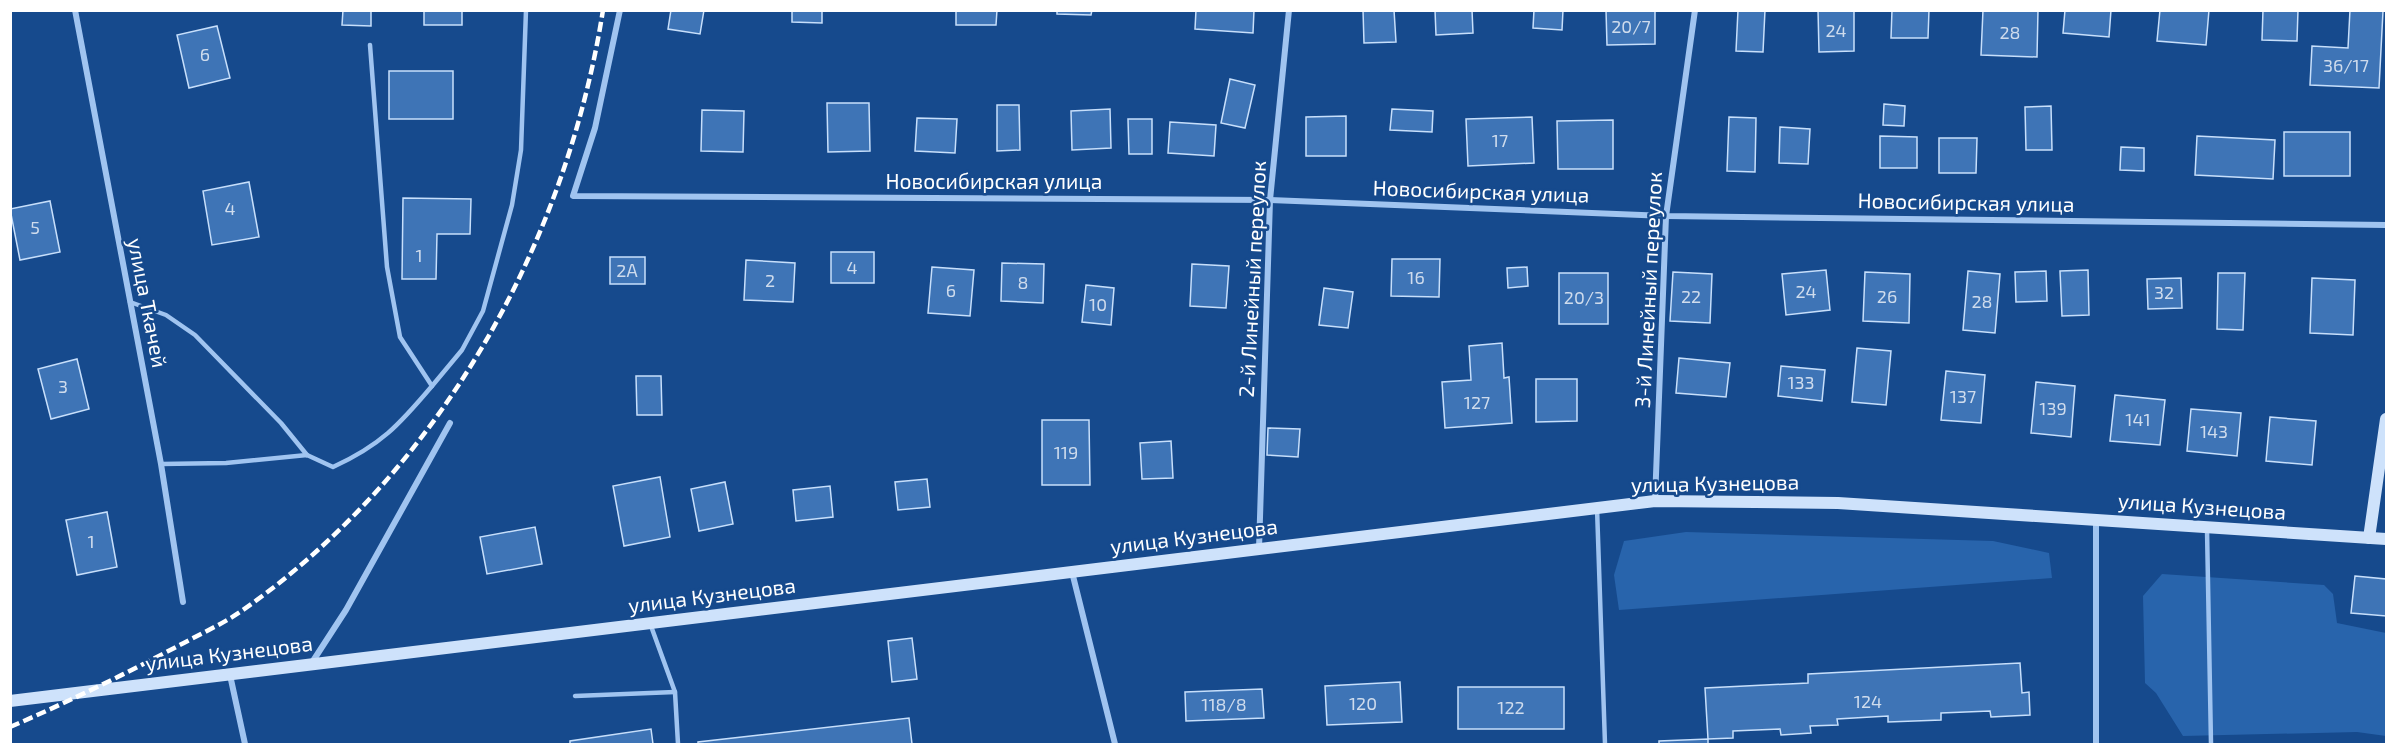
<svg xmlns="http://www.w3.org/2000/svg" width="2397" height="755" viewBox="0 0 2397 755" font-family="'Exo 2',sans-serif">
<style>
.green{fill:#2864ac}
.building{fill:#3e74b6;stroke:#c7dffb;stroke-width:1.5}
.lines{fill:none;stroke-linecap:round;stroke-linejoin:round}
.lane{stroke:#a0c4f0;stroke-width:4.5}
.street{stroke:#a0c4f0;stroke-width:6}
.secondary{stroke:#cee2fb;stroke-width:12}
.rail{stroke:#fff;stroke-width:4.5;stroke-dasharray:10 4.5;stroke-linecap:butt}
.labels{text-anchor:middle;stroke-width:5;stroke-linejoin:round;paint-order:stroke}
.number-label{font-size:18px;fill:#cfdced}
.street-label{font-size:21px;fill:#fff;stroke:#164a8d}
</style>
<rect width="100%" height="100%" fill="#164a8d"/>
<g class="green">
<path d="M1686,532L1993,541L2049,553L2052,578L1619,610L1614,575L1624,541Z"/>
<path d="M2162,574L2324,585L2333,594L2337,623L2386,633V736L2357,732L2183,736L2156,693L2145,683L2143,596Z"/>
</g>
<g class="building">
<path d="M343,10H462V25H424V11H371V26L342,25Z"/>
<path d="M671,10H704L700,34L668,29Z"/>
<path d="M792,10H822V23L792,22Z"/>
<path d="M956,10H997L996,25H956Z"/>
<path d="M1057,10H1092L1091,15L1057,14Z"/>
<path d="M1196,10H1254L1253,33L1195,29Z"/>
<path d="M1363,10H1394L1396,42L1364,43Z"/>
<path d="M1435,10H1472L1473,33L1436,35Z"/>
<path d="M1534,10H1563L1562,30L1533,28Z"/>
<path d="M1606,10H1655V44L1607,45Z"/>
<path d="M1738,10H1765L1763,52L1736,51Z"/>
<path d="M1818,10H1854V51L1819,52Z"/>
<path d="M1892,10H1929L1928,38H1891Z"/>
<path d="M1983,10H2038L2037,57L1981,55Z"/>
<path d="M2065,10H2111L2109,37L2063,33Z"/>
<path d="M2160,10H2209L2206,45L2157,41Z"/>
<path d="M2263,10H2298L2297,41L2262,40Z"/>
<path d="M2350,10L2383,11L2379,88L2310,85L2312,46L2348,48Z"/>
<path d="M217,26L230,78L189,88L177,35Z"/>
<rect x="389" y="71" width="64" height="48"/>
<path d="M1230,79L1255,85L1245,128L1221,123Z"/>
<path d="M827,103H869L870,151L828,152Z"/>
<path d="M1884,104L1905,106L1904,126L1883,125Z"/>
<path d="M997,105H1019L1020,150L997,151Z"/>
<path d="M2051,106L2052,150H2026L2025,107Z"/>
<path d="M1110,109L1111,148L1072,150L1071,111Z"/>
<path d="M1392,109L1433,111L1432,132L1390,130Z"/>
<path d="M702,110L744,111L743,152L701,151Z"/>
<path d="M1346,116V156H1306V117Z"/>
<path d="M1532,117L1534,163L1468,166L1466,119Z"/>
<path d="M1729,117L1756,118L1755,172L1727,171Z"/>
<path d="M917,118L957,119L955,153L915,151Z"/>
<path d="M1128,119H1152V154H1129Z"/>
<path d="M1613,120V169H1558L1557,121Z"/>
<path d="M1170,122L1216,125L1214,156L1168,153Z"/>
<path d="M1780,127L1810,129L1808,164L1779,163Z"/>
<rect x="2284" y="132" width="66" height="44"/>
<path d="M1880,136L1917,137V168H1880Z"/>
<path d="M2197,136L2275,140L2273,179L2195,175Z"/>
<path d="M1939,138H1977L1976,173H1939Z"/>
<path d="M2121,147L2144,148V171L2120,170Z"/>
<path d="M249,182L259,237L212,245L203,191Z"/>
<path d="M403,198L471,199L470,234H437L436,279H402Z"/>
<path d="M50,201L60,252L20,260L10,209Z"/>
<rect x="831" y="252" width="43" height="31"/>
<rect x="610" y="257" width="35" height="27"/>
<path d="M1392,259H1440L1439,297L1391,296Z"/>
<path d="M746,260L795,263L793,302L744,300Z"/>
<path d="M1002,263L1044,264L1043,303L1001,301Z"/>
<path d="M1192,264L1229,266L1226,308L1190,306Z"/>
<path d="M932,267L974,270L970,316L928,313Z"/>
<path d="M1527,267L1528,286L1508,288L1507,268Z"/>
<path d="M1826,270L1830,310L1786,315L1782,274Z"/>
<path d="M2088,270L2089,315L2062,316L2060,271Z"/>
<path d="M1968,271L2000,274L1995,333L1963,330Z"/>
<path d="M2046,271L2047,301L2016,302L2015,272Z"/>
<path d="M1673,272L1712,274L1710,323L1670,321Z"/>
<path d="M1865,272L1910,274L1909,323L1863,321Z"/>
<rect x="1559" y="273" width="49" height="51"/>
<path d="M2218,273H2245L2243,330L2217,329Z"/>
<path d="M2181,278L2182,308L2148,309L2147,279Z"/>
<path d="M2312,278L2355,280L2353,335L2310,333Z"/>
<path d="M1086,285L1114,288L1111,325L1082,322Z"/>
<path d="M1324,288L1353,292L1348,328L1319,325Z"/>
<path d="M1502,343L1504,378L1509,377L1512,423L1445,428L1442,382L1471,380L1469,346Z"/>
<path d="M1857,348L1891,351L1886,405L1852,402Z"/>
<path d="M1679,358L1730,363L1726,397L1676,393Z"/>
<path d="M77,359L89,409L51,419L38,369Z"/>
<path d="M1781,366L1825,370L1822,401L1778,396Z"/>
<path d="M1946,371L1985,375L1981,423L1941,420Z"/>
<path d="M636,376H661L662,415H637Z"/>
<path d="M1536,379H1577V421L1536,422Z"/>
<path d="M2036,382L2075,386L2071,437L2031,433Z"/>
<path d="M2115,395L2165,400L2160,445L2110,441Z"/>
<path d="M2191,409L2241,413L2237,456L2187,451Z"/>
<path d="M2270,417L2316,421L2312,465L2266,461Z"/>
<path d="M1042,420H1089L1090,485H1042Z"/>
<path d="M1268,428L1300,429L1298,457L1267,455Z"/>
<path d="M1171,441L1173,478L1142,479L1140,443Z"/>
<path d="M660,477L670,537L624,546L613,486Z"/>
<path d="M927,479L930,507L898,510L895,482Z"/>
<path d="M725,482L733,524L699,531L691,489Z"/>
<path d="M830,486L833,517L796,521L793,490Z"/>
<path d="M107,512L117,567L77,575L66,520Z"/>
<path d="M535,527L542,564L487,574L480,537Z"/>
<path d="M2355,576L2386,579V616L2351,613Z"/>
<path d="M912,638L917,679L892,682L888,641Z"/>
<path d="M2020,663L2022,693L2029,692L2030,715L1991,717L1990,711L1941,713V720L1888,722V716L1837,719L1838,725L1810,726L1811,733L1781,735L1780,729L1733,731V738L1708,739L1705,688L1808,683V674Z"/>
<path d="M1400,682L1402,722L1327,725L1325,686Z"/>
<rect x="1458" y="687" width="106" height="42"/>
<path d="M1262,689L1264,718L1186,721L1185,692Z"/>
<path d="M909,718L912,744H698V742Z"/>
<path d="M651,729L653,744H570V741Z"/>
<path d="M1708,739V744H1659V741Z"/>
</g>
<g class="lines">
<g class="lane">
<path d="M130,302L166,315L195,335L281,423L307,455"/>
<path d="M432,386L462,350L483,311L512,205L521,150L526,10"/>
<path d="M161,464L226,463L307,455L333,467C381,445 399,425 432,386L400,337L387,267L370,45"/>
<path d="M1597,508L1605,744"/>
<path d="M2207,529L2211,744"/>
<path d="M651,626L675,692L678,744"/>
<path d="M575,696L675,692"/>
</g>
<g class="street">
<path d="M75,10L161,464L183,602"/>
<path d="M620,10L595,128L573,196L1270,200L1666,216L2386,225"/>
<path d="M1655,501L1666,216L1695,10"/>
<path d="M1259,549L1270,200L1289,10"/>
<path d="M1072,572L1115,744"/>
<path d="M311,664L346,610L450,423"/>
<path d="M230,675L245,744"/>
<path d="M2096,744V519"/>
</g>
<g class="secondary">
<path d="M2369,538L2386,419"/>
<path d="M10,701L1655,501L1838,503L2386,539"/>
</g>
<path class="rail" d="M10,727C68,702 123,675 178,646C200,634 223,624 243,610C439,472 566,245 603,10"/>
</g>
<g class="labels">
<g class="number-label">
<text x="1631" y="33">20/7</text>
<text x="1836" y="37">24</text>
<text x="2010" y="39">28</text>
<text x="205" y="61">6</text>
<text x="2346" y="72">36/17</text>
<text x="1500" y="147">17</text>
<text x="230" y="215">4</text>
<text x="35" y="234">5</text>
<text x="419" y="262">1</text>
<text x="852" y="274">4</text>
<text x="627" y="277">2А</text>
<text x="1416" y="284">16</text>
<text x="770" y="287">2</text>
<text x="1023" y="289">8</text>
<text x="951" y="297">6</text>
<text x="1806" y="298">24</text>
<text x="2164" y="299">32</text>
<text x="1691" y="303">22</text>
<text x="1887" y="303">26</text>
<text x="1584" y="304">20/3</text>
<text x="1982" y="308">28</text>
<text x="1098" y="311">10</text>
<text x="1801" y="389">133</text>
<text x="63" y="393">3</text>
<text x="1963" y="403">137</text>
<text x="1477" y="409">127</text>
<text x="2053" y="415">139</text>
<text x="2138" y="426">141</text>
<text x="2214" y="438">143</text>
<text x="1066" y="459">119</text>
<text x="91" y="548">1</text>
<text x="1868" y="708">124</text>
<text x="1363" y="710">120</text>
<text x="1224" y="711">118/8</text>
<text x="1511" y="714">122</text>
</g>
<g class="street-label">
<text x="994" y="189">Новосибирская улица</text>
<text transform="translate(1481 192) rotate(2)" y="7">Новосибирская улица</text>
<text transform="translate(1966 203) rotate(1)" y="7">Новосибирская улица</text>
<text transform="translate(1253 279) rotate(-87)" y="7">2-й Линейный переулок</text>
<text transform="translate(1649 290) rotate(-87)" y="7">3-й Линейный переулок</text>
<text transform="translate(147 303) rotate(79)" y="7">улица Ткачей</text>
<text transform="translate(1715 484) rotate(-1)" y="7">улица Кузнецова</text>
<text transform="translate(2202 507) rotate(4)" y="7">улица Кузнецова</text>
<text transform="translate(1194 537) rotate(-7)" y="7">улица Кузнецова</text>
<text transform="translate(712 596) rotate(-7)" y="7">улица Кузнецова</text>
<text transform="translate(229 654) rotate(-7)" y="7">улица Кузнецова</text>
</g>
</g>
<rect width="2397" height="755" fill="none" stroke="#ffffff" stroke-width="24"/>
</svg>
